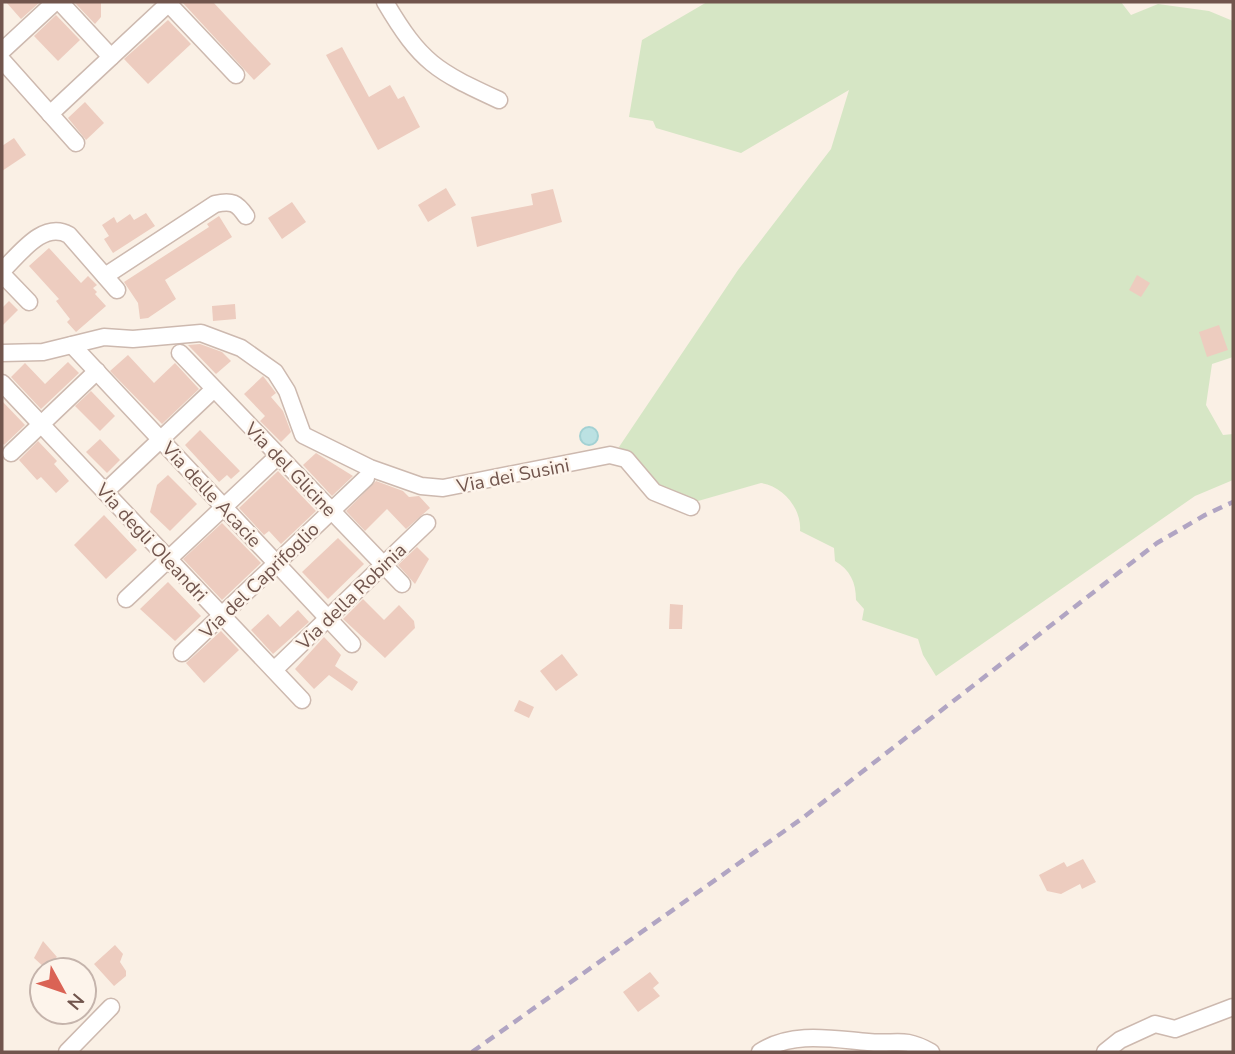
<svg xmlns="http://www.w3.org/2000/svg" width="1235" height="1054" viewBox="0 0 1235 1054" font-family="'Nunito Sans',sans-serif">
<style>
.green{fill:#d6e6c5}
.water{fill:#bbe1e2;stroke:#a3d1d3;stroke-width:2}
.building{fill:#edccbf}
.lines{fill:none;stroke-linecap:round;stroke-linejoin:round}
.minor-casing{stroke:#cdb9af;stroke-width:19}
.minor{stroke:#fff;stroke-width:16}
.rail{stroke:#b1a5c3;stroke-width:4.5;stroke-dasharray:10 7;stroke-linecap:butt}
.labels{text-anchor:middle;stroke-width:5;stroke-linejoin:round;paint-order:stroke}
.street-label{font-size:19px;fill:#71554d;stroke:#fdf4eb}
</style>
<rect width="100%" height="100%" fill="#faf0e5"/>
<path class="green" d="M707,2H1121L1131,15L1158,4L1209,11L1233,21V357L1212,364L1206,405L1223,435L1233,434V480L1195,496L936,676L923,655L918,639L862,620L864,609L856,600C856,582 850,570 835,561L834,548L800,531C802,509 783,486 761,483L691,503L647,480L619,447L738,270L831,149L849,90L741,153L656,128L653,121L629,117L642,40Z"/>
<circle class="water" cx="589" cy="436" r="9"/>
<g class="building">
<path d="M6,2H40L21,19Z"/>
<path d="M74,2H101V17L95,24Z"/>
<path d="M182,2H213L271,64L254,80Z"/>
<path d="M56,15L80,40L58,61L34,36Z"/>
<path d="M168,20L191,44L148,84L124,59Z"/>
<path d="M342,47L369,97L390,85L398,99L404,96L420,127L378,150L326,55Z"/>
<path d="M85,102L104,123L86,140L68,118Z"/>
<path d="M14,138L26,155L2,171V146Z"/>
<path d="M446,188L456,205L428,222L418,205Z"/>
<path d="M553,189L562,222L477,247L471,217L533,205L531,194Z"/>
<path d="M292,202L306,222L282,239L268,218Z"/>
<path d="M146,213L155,226L113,253L104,239L109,236L102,225L114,217L117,223L130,214L134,220Z"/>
<path d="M219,216L232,237L165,280L176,299L148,318L140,319L138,303L124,282L209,227L207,224Z"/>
<path d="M49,248L81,283L88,276L97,285L93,288L97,292L95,294L106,306L76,332L67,322L70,319L56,301L59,299L29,266Z"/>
<path d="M1137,275L1150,283L1141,297L1129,290Z"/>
<path d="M9,301L18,310L2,326V308Z"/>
<path d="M235,304L236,319L213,321L212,306Z"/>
<path d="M1219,325L1228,350L1207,357L1199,332Z"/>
<path d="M200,344L222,352L231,361L216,374L188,345Z"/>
<path d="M128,355L154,383L175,363L199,389L162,424L110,371Z"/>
<path d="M68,362L79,373L41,409L11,377L25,363L45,384Z"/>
<path d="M263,376L276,393L271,397L283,411L291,432L281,442L260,421L265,416L244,394Z"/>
<path d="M91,391L115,416L100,431L75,406Z"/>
<path d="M2,401L25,425L4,445L2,442Z"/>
<path d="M200,430L240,471L231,479L227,475L219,482L185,445Z"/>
<path d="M100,439L120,460L107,473L86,452Z"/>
<path d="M38,441L57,461L54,464L69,481L56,493L41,477L37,480L19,460Z"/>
<path d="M316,453L353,476L332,496L303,465Z"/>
<path d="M278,471L316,511L281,544L269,531L264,535L239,508Z"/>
<path d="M168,475L197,504L170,531L150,512L157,485Z"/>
<path d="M376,481L403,491L409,497L419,496L430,508L406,529L387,509L365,531L346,511Z"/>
<path d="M104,515L137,550L106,579L74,545Z"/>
<path d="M222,523L261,563L222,600L183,559Z"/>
<path d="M338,538L364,564L328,599L302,572Z"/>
<path d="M417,547L429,559L415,584L398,565Z"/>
<path d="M168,582L201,616L175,641L140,609Z"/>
<path d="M363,599L384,620L399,605L414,621L415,628L385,658L343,619Z"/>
<path d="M670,604L683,605L682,629H669Z"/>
<path d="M298,610L309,622L273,654L251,630L268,614L280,627Z"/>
<path d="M221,631L239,650L204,683L186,663Z"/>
<path d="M324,637L341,655L335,666L358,682L352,691L329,675L314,689L295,669Z"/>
<path d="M562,654L578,675L556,691L540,671Z"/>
<path d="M519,700L534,707L529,718L514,711Z"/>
<path d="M1083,859L1096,882L1082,889L1080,884L1061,894L1047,891L1039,875L1064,862L1067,867Z"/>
<path d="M43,941L57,957L45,968L34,958Z"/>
<path d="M115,945L123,954L120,962L126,971V976L114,986L94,964Z"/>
<path d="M650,972L659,983L653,988L660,996L638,1012L623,992Z"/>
</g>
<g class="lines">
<g class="minor-casing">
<g id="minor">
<path d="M60,2L111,57"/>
<path d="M167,2L236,75"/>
<path d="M385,2C421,63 436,71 499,100"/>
<path d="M2,51L55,2"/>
<path d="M2,60L76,143"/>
<path d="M50,114L170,2"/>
<path d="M2,271C19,255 43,220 69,235L117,290"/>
<path d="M2,274L29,302"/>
<path d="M105,276L215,204C232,200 237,203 246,216"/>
<path d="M72,345L352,644"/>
<path d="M2,353L43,352L104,337L133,339L201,333L241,348L275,372L287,391L303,435L370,468L421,486L443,488L610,455L626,459L654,492L691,507"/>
<path d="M180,353L402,584"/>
<path d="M2,383L302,700"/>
<path d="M11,453L97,371"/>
<path d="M105,492L214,389"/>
<path d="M126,599L278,456"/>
<path d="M182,653L366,478"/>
<path d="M274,670L427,523"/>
<path d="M67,1052L111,1007"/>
<path d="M760,1052C792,1031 832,1039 868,1042C897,1045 902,1036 931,1052"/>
<path d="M1105,1052L1120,1040L1155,1024L1175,1029L1233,1007"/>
</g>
</g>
<use href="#minor" class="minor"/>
<path class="rail" d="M472,1052L800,820L1157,543L1205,515L1233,502"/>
</g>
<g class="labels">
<g class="street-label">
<text transform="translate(291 469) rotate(46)" y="7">Via del Glicine</text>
<text transform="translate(513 475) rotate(-11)" y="7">Via dei Susini</text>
<text transform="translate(212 494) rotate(47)" y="7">Via delle Acacie</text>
<text transform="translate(152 542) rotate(47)" y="7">Via degli Oleandri</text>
<text transform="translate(259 580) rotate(-44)" y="7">Via del Caprifoglio</text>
<text transform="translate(351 596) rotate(-44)" y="7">Via della Robinia</text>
</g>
</g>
<rect width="1235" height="1054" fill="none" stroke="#71554d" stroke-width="7"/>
<g transform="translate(63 991) rotate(130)"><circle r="33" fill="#fdf4eb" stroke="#c5b4ac" stroke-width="2"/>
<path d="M0-5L12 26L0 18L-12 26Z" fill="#da6355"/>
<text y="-10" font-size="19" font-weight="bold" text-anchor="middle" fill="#71554d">N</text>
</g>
</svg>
